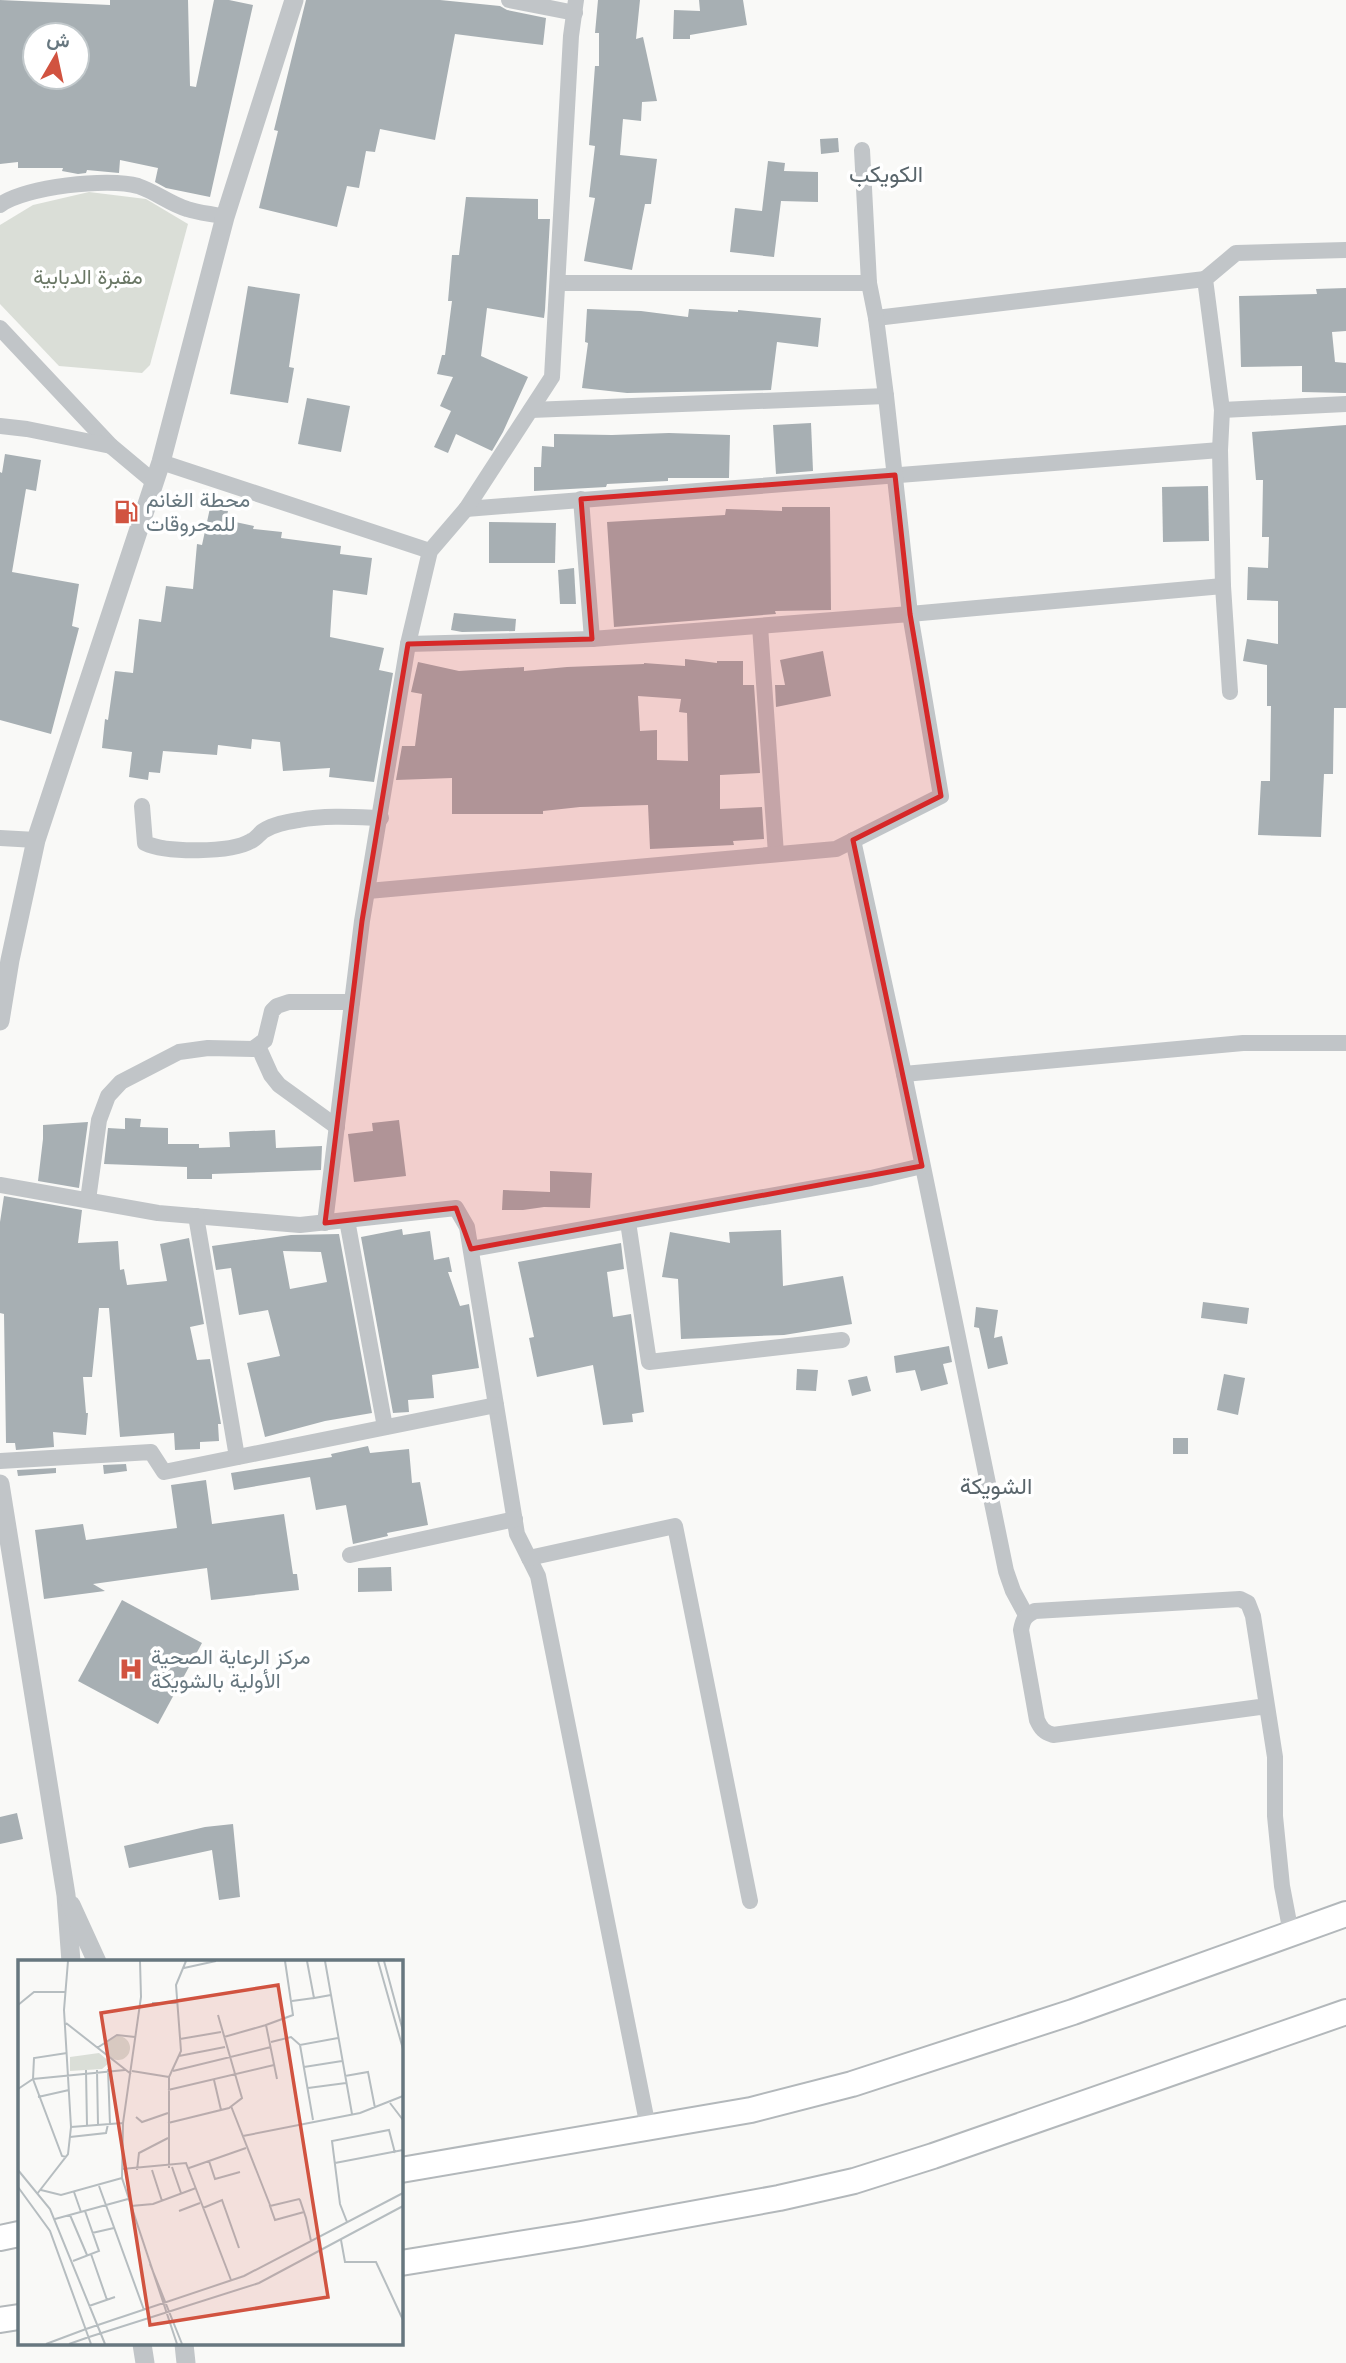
<svg xmlns="http://www.w3.org/2000/svg" width="1346" height="2363" viewBox="0 0 1346 2363" font-family="Helvetica,Vazirmatn,sans-serif">
<style>
.green{fill:#daded7}
.building{fill:#a7afb3;fill-rule:evenodd}
.lines{fill:none;stroke-linecap:round;stroke-linejoin:round}
.primary-casing{stroke:#b3b8bb;stroke-width:28}
.minor{stroke:#c1c5c8;stroke-width:16}
.tertiary{stroke:#c1c5c8;stroke-width:19}
.primary{stroke:#fff;stroke-width:24}
.marked{fill:#d62828;fill-opacity:0.2;stroke:#d62828;stroke-width:5;stroke-linejoin:round}
.labels{text-anchor:middle;stroke-width:7;stroke-linejoin:round;paint-order:stroke}
.park-label{font-size:21px;fill:#6b7866;stroke:#fff}
.poi-label{font-size:21px;fill:#67777f;stroke:#fff;text-anchor:start}
.neighbourhood-label{font-size:23px;fill:#59656b;stroke:#fff}
.inset-road{fill:none;stroke:#b6bdc0;stroke-width:2}
.view{fill:#d15340;fill-opacity:0.15;stroke:#d15340;stroke-width:3.5}
.inset-edge{fill:none;stroke:#67777f;stroke-width:3.5}
</style>
<rect width="100%" height="100%" fill="#f9f9f7"/>
<path class="green" d="M89,192L146,199L188,224L150,365L142,373L59,366L0,304V225L33,205Z"/>
<g class="building">
<path d="M0,0L110,5V0H188L190,86L196,87L214,0H229L253,5L210,197L166,188L155,182L158,168L120,160L119,173L87,170L86,173L78,174L62,171L63,168H18V162L0,164ZM35,35H77V77H35Z"/>
<path d="M306,0H440L500,6L507,10L546,18L543,45L455,34L435,140L380,129L375,152L366,151L359,188L347,186L337,227L259,208L278,131L274,130Z"/>
<path d="M598,0H640L636,39L643,37L657,101L642,102L641,121L623,119L620,155L657,159L651,204H645L632,270L584,261L595,198L589,197L595,146L589,145L595,66H599V33H595Z"/>
<path d="M699,0H743L747,25L690,35V39H673L674,10L700,11Z"/>
<path d="M838,138L839,152L821,154L820,139Z"/>
<path d="M768,161L785,163L784,171L818,172V202L781,201L774,257L730,252L735,208L762,211Z"/>
<path d="M466,197L538,199V219H550L545,310L544,318L487,308L481,356L528,377L503,432L492,451L456,434L448,453L434,447L451,411L440,406L453,377L437,374L442,355H445L452,301H448L452,255H459Z"/>
<path d="M248,286L300,294L289,367L294,368L288,403L230,394Z"/>
<path d="M1346,288V331L1332,332L1335,362L1346,363V393L1302,392V366L1241,367L1239,296L1317,294L1316,289Z"/>
<path d="M587,309L641,311L688,317L689,309L738,312V310L821,318L818,347L777,342L771,390L627,393L582,388L588,343L585,342Z"/>
<path d="M307,398L350,406L341,452L298,444Z"/>
<path d="M811,423L813,471L776,474L773,425Z"/>
<path d="M1346,425V708H1334L1333,774H1324L1321,837L1258,835L1261,781H1270L1271,706H1267V665L1243,661L1247,639L1278,644V601L1247,600L1248,567L1268,568L1269,537H1262L1263,480H1256L1252,432Z"/>
<path d="M669,433L730,435L729,478H668V481L607,484L606,487L534,491V467H541L542,446L554,447V434L612,435Z"/>
<path d="M5,454L41,460L36,491L26,489L12,572L79,584L72,626L79,628L51,734L0,720V472L2,473Z"/>
<path d="M1208,486L1209,541L1163,542L1162,487Z"/>
<path d="M782,507H830L831,610L775,611L776,614L614,627L607,522L725,515L726,509L782,511Z"/>
<path d="M210,508L228,511L226,520L254,526L253,529L282,532L281,538L341,546L340,554L372,558L367,595L333,590L330,637L384,648L379,670L393,673L374,782L329,777L330,768L283,771L280,742L252,739L251,749L218,745L217,755L163,751L160,773L149,772L148,780L129,777L132,752L102,748L105,719L108,720L115,671L133,673L139,619L161,622L166,586L193,589L197,544L202,545Z"/>
<path d="M489,522L556,523L555,563H489Z"/>
<path d="M574,568L576,604H560L558,570Z"/>
<path d="M454,613L516,619L515,631L462,632L451,630Z"/>
<path d="M823,651L831,696L776,707L775,685H785L780,660Z"/>
<path d="M685,659L717,663V661H743V685H754L760,773L720,775V809L762,807L764,839L733,841L734,845L650,849L648,805L580,807L543,811V814H452V778L396,780L402,746H415L422,694L411,692L418,662L459,671L524,667V671L567,667L644,664V663L685,666ZM638,696L681,699L679,712L687,713L688,761L657,760V730L640,731Z"/>
<path d="M125,1118L141,1119L140,1127L168,1128V1144H199V1148L230,1147L229,1132L275,1130L276,1148L322,1146L321,1170L212,1174V1179H187V1167L104,1164L108,1128L125,1129Z"/>
<path d="M399,1120L406,1176L354,1182L348,1134L373,1131L372,1123Z"/>
<path d="M88,1122L79,1188L38,1181L43,1139V1125Z"/>
<path d="M550,1171L592,1173L590,1208L544,1207L523,1210H502L503,1190L550,1192Z"/>
<path d="M4,1196L82,1210L78,1243L118,1241L120,1270L124,1269L127,1285L167,1281L160,1244L189,1238L204,1324L190,1327L197,1360L210,1359L221,1424H218L219,1441L200,1442V1449L175,1450L174,1433L120,1437L109,1308H99L92,1377H83L86,1413H88L86,1435L53,1432L54,1447L16,1450L15,1443H6L4,1314L0,1313V1222Z"/>
<path d="M402,1229L403,1235L430,1231L434,1260L449,1257L452,1272H448L460,1306L469,1304L479,1368L432,1375L434,1398L408,1400L409,1412L393,1413L361,1237Z"/>
<path d="M781,1230L783,1286L843,1276L852,1324L784,1335L681,1339L678,1279L662,1277L670,1232L730,1243L729,1232Z"/>
<path d="M339,1234L372,1413L325,1421L265,1437L247,1363L280,1356L268,1310L239,1315L231,1268L216,1270L212,1246L291,1235ZM283,1251L321,1252L327,1282L290,1289Z"/>
<path d="M621,1243L624,1269L607,1272L613,1317L631,1314L644,1412L632,1414L633,1422L603,1425L593,1365L537,1377L529,1338L534,1337L518,1262Z"/>
<path d="M1203,1302L1249,1308L1247,1324L1201,1318Z"/>
<path d="M976,1307L998,1310L994,1338L1002,1336L1008,1364L988,1369L979,1328L974,1327Z"/>
<path d="M949,1346L952,1362L943,1364L948,1384L921,1391L915,1370L896,1373L894,1356Z"/>
<path d="M797,1369L818,1370L816,1391L796,1390Z"/>
<path d="M1224,1374L1245,1378L1238,1415L1217,1410Z"/>
<path d="M867,1376L871,1391L852,1396L848,1380Z"/>
<rect x="1173" y="1438" width="15" height="16"/>
<path d="M368,1446L370,1453L409,1449L412,1483L420,1482L428,1525L387,1533L388,1536L353,1544L346,1505L316,1510L310,1477L234,1490L231,1473L332,1457L331,1454Z"/>
<path d="M126,1464L127,1471L104,1474L103,1465Z"/>
<path d="M56,1468V1473L18,1476L17,1470Z"/>
<path d="M206,1480L212,1524L284,1514L293,1574H297L299,1590L211,1600L207,1568L93,1584L105,1591L44,1599L35,1530L83,1524L86,1540L177,1528L171,1485Z"/>
<path d="M391,1567L392,1591L358,1592V1568Z"/>
<path d="M122,1600L202,1643L158,1724L78,1681Z"/>
<path d="M17,1813L23,1839L0,1844V1817Z"/>
<path d="M233,1824L240,1897L219,1900L212,1850L129,1868L124,1846L205,1827Z"/>
</g>
<g class="lines">
<g class="primary-casing">
<g id="primary">
<path d="M401,2170L751,2110L852,2084L1073,2012L1346,1914"/>
<path d="M0,2238L19,2234"/>
<path d="M401,2263L581,2234L779,2198L854,2181L933,2156L1346,2012"/>
<path d="M0,2320L19,2317"/>
</g>
</g>
<g class="minor">
<path d="M509,0L575,13"/>
<path d="M0,205C25,187 108,177 138,186C156,192 170,204 187,209C199,213 213,214 225,217"/>
<path d="M558,283H869"/>
<path d="M876,318L1205,279"/>
<path d="M0,328L111,446L154,482"/>
<path d="M531,410L886,396"/>
<path d="M1222,410L1346,404"/>
<path d="M0,426L27,429L111,446"/>
<path d="M161,462L430,551"/>
<path d="M581,499L592,639"/>
<path d="M466,509L1220,450"/>
<path d="M760,626L776,854"/>
<path d="M408,644L592,639L910,614L1223,586"/>
<path d="M1230,692L1223,586L1220,450L1222,410L1205,279L1236,253L1346,250"/>
<path d="M142,806L145,843C166,853 231,853 251,841C256,839 259,834 263,831C274,824 287,822 299,820C325,815 355,817 381,818"/>
<path d="M0,838L36,840"/>
<path d="M853,840L904,1074L1006,1571L1013,1591L1026,1615"/>
<path d="M368,891L836,849L941,796L910,614L886,396L876,318L869,283L862,150"/>
<path d="M258,1046L271,1075L279,1085L337,1127"/>
<path d="M904,1074L1243,1043H1346"/>
<path d="M0,1185L158,1213L300,1225L456,1208L467,1227L517,1534L538,1576L648,2127"/>
<path d="M88,1200L99,1120L108,1096L121,1082L179,1052L208,1048L253,1049L265,1040L272,1011L277,1006L289,1002H352"/>
<path d="M196,1216L237,1457"/>
<path d="M347,1220L385,1427"/>
<path d="M628,1222L649,1362L842,1340"/>
<path d="M325,1223L362,921L408,644L430,551L466,509L552,377L571,36L576,0"/>
<path d="M471,1249L871,1178L922,1166"/>
<path d="M0,1461L151,1452L164,1472L496,1405"/>
<path d="M350,1555L515,1519"/>
<path d="M529,1558L675,1526L750,1901"/>
<path d="M1267,1706L1053,1735C1044,1732 1041,1729 1037,1720L1021,1630C1023,1619 1025,1616 1035,1611L1240,1599L1248,1603L1253,1616L1275,1757V1816L1282,1886L1291,1933"/>
</g>
<g class="tertiary">
<path d="M0,1021L10,960L36,840L161,462L225,217L294,0"/>
<path d="M0,1484L66,1895L71,1962"/>
<path d="M71,1905L97,1962"/>
<path d="M142,2344L145,2363"/>
<path d="M184,2344L186,2363"/>
</g>
<use href="#primary" class="primary"/>
</g>
<path class="marked" d="M895,475L910,614L941,796L853,840L922,1166L471,1249L456,1208L325,1223L362,921L408,644L592,639L581,499Z"/>
<defs>
<g id="fuel-bare" transform="scale(1.89)"><path d="M-5.5-6h7V0h2V4h1.3V-2.5L3-4.5l.8-.8L6-3V5H2.5V1h-1V6h-7ZM-4.2-4.7v3.2H.2V-4.7Z" fill="#d15340" stroke="#fff" stroke-width="2.5" paint-order="stroke"/></g>
<g id="hospital-bare" transform="scale(1.89)"><path d="M-5-5h3v3.5h4V-5h3V5h-3V1.5h-4V5h-3Z" fill="#d15340" stroke="#fff" stroke-width="2.5" paint-order="stroke"/></g>
</defs>
<g fill-rule="evenodd">
<use href="#fuel-bare" x="126" y="512"/>
<use href="#hospital-bare" x="131" y="1669"/>
</g>
<g class="labels">
<g class="park-label">
<text x="88" y="284">مقبرة الدبابية</text>
</g>
<g class="poi-label">
<text x="146" y="507">محطة الغانم<tspan x="146" dy="24">للمحروقات</tspan></text>
<text x="151" y="1664">مركز الرعاية الصحية<tspan x="151" dy="24">الأولية بالشويكة</tspan></text>
</g>
<g class="neighbourhood-label">
<text x="886" y="182">الكويكب</text>
<text x="996" y="1494">الشويكة</text>
</g>
</g>
<g transform="translate(18 1960)">
<rect width="385" height="385" fill="#f9f9f7"/>
<path d="M88 88a12 12 0 1 1 24 0a12 12 0 1 1-24 0ZM81,93L92,102L84,109L52,111V97Z" fill="#daded7"/>
<path class="inset-road" d="M122,1L123,37L105,163L104,218L159,384M289,1L296,38L313,35M307,1L334,154M360,1L385,89M366,1L385,71M166,8L198,1M274,41L296,38M134,43H159M0,45L16,32H48M48,63L113,114M206,77L248,65M162,79L203,72M253,82L273,77L282,85L320,78M282,85L295,160M79,88L99,75L117,77M161,96L207,87M286,107L324,101M90,109L92,165M68,110L69,166M79,110L80,165M114,111L151,117M155,111L253,87M327,116L350,112L357,148M259,119L248,65L275,55L267,1M196,120L203,150M290,128L328,123M0,129L15,119L107,110M150,130L256,105M20,137L51,130M372,143L385,160M213,146L252,245M118,157L124,162L150,153M150,163L211,148L224,138L200,55M53,167L105,163M225,176L342,153L385,136M52,177L88,173L90,164M48,197L44,196L15,119L16,98L49,93M191,201L197,219L222,212M317,203L385,190M154,207L163,233M151,208V117L163,91L158,25L168,1M171,208L228,188M104,209L168,203L213,320M0,210L32,249L87,384M119,210L121,193L150,178M134,210L144,241M81,226L126,350M0,227L32,271L73,384M23,230L43,235L104,218M56,232L63,252M19,234L50,194L53,167L46,50L50,1M113,246L135,244L178,228M185,248L204,240L221,288M161,251L182,243M286,252L257,260L252,246L281,239L282,240L288,258L293,281M52,255L69,295M37,259L110,239M329,262L322,244L314,181L371,170L377,193M74,273L96,268M323,280L327,302H358L385,360M73,294L89,340M55,301L81,291L67,251M132,304L164,384M71,346L97,337M68,369L226,316L385,233M71,377L241,323L385,246M28,384L68,369M51,384L71,377"/>
<path class="view" d="M260,25L310,337L132,365L83,53Z"/>
<rect width="385" height="385" class="inset-edge"/>
</g>
<g transform="translate(56 56) rotate(9)"><circle r="33" fill="#ffffff" stroke="#c2c9cc" stroke-width="2"/>
<path d="M0-5L12 26L0 18L-12 26Z" fill="#d15340"/>
<text y="-10" font-size="19" font-weight="bold" text-anchor="middle" fill="#67777f">ش</text>
</g>
</svg>
